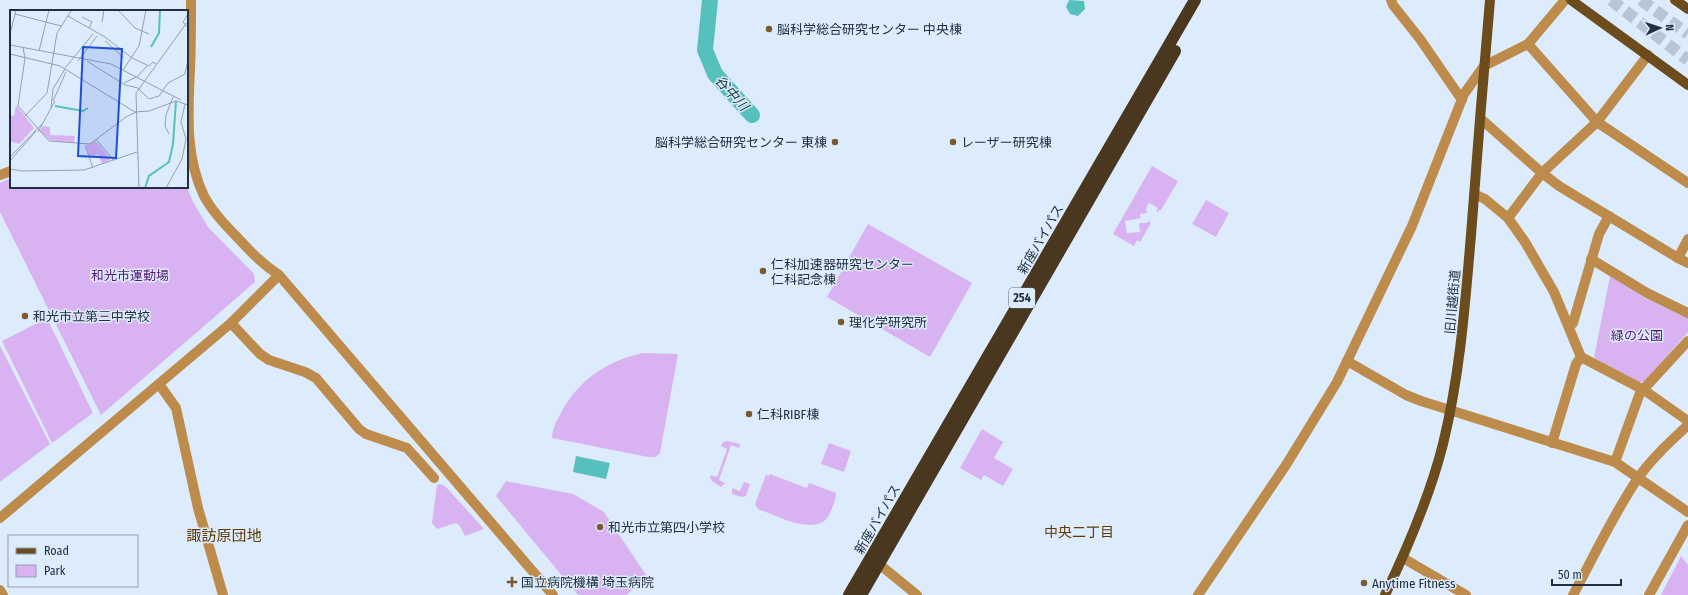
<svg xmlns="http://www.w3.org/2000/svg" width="1688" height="595" viewBox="0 0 1688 595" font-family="'Fira Sans Condensed','Noto Sans JP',sans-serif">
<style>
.green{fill:#d9b2f2}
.water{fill:#56c0bc}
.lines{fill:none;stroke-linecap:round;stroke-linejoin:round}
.river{stroke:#56c0bc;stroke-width:16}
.highway-tunnel{stroke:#b7c6d7;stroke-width:12;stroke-dasharray:12 6;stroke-linecap:butt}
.minor{stroke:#bd8c4c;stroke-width:10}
.major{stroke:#6c4b1d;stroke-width:10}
.highway{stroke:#4a3720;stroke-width:12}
.poi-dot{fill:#7a5930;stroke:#ddecfd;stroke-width:1.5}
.labels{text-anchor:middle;stroke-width:3;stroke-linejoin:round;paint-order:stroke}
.shield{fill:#ddecfd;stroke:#596878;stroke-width:1}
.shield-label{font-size:12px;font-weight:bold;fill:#212f3f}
.poi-label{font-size:13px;fill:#212f3f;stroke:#ddecfd;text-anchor:start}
.street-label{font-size:13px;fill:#212f3f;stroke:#ddecfd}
.park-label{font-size:13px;fill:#561675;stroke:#ddecfd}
.water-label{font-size:14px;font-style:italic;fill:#20403f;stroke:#ddecfd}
.neighbourhood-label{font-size:14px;fill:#5e3c05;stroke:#ddecfd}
.quarter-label{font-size:15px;fill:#5e3c05;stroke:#ddecfd}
.inset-river{fill:none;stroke:#56c0bc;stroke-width:2}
.inset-road{fill:none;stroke:#92a0b1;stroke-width:1}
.view{fill:#1d4ed8;fill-opacity:0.15;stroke:#1d4ed8;stroke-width:2}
.inset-edge{fill:none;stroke:#212f3f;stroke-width:2}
</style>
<rect width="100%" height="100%" fill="#ddecfd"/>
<g class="green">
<path d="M1152,166L1178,181L1161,210H1159L1158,212L1156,211L1158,208L1149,203L1146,209L1147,213L1140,214L1141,218L1125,221L1127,233L1140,232L1139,223H1147V221L1151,223L1140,242L1137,240L1134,246L1113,234Z"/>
<path d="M11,178V187H187L193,202L208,227L254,274L255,282L101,415L0,212V183Z"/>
<path d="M1206,200L1229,213L1216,237L1192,224Z"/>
<path d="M868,224L972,283L930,357L827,297Z"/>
<path d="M1610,276L1645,298L1688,318V332L1644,382H1639L1594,358Z"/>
<path d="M47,318L93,413L52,443L2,341Z"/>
<path d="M0,346L50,444L0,482Z"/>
<path d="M643,353L678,354L660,453L655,457H648L552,438C552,430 556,422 560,415C577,381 606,361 643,353Z"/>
<path d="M982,429L1003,442L994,458L1013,469L1003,486L984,475L981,480L960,468Z"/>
<path d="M727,441L740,444L739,448L731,445L719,480L725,483L721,487L712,481L710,477L711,475L717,477L727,449L721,446L723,442Z"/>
<path d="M829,443L851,451L844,472L821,464Z"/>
<path d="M770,474L807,488L809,483L836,493C836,499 833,505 831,511C821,540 778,516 758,509L755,504L766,475L769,476Z"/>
<path d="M506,481L573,494L604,512L646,575L627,595H578L496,496Z"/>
<path d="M744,482L750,484L746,496L742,497L732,494V488L740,491Z"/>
<path d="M440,484L445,486L484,529L465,536L460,526L456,523L437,529L432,523L437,485Z"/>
<path d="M1681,556L1688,565V595H1661Z"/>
</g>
<g class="water">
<path d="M1069,0L1084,1L1085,9L1078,16L1070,14L1066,7Z"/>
<path d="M576,456L610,463L606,479L573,472Z"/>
</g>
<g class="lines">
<path class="river" d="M710,0L705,50L715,74L752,115"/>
<g class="highway-tunnel">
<path d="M1611,0L1688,60"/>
<path d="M1641,0L1688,34"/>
</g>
<g class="minor">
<path d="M191,0C191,23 191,47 190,70C188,112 185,157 204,196C212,211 224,224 236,236C250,251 262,264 279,275L553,595"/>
<path d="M1391,0L1393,5L1420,39L1462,100"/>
<path d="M1528,44L1597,122L1688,183"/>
<path d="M1481,119L1542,173L1559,186L1678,258L1688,263"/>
<path d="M0,175L11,171"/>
<path d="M1474,194L1485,199L1508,218L1525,242L1554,292L1581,357L1644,390L1688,421"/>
<path d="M1508,218L1542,173L1597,122L1648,55"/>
<path d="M1678,258L1688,239"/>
<path d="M1591,259L1647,293L1688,313"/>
<path d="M231,323L260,354L269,360L305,372L316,378L359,429L366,434L407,448L434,478"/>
<path d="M1570,326L1573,323L1599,234L1609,216"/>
<path d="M1347,361L1406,395L1421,401L1615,462L1688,512"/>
<path d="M159,384L176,408L198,508L223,595"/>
<path d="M1552,443L1576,364L1581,357"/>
<path d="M1615,462L1640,393L1688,341"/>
<path d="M0,518L231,323L279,275"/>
<path d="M1403,558L1466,595"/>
<path d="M879,564L917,595"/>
<path d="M0,590L3,595"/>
<path d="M1198,595L1286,465L1337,382L1412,226L1464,94L1484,66L1528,44L1565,0"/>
<path d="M1573,595C1594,556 1613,515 1638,478C1652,458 1671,441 1688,425"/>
<path d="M1649,595L1688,525"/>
</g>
<g class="major">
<path d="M1571,0L1688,85"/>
<path d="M1675,0L1688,9"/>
<path d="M1385,595C1408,547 1430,496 1443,444C1460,375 1465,305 1471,235C1477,157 1483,78 1490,0"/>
</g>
<g class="highway">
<path d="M849,595L1195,0"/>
<path d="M861,595L1175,51"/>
</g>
</g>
<g class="poi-dot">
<circle cx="769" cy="29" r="4"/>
<circle cx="835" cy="142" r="4"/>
<circle cx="953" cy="142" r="4"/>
<circle cx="763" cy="271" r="4"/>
<circle cx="25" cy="316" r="4"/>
<circle cx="841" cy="322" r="4"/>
<circle cx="749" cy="414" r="4"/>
<circle cx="600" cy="527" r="4"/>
<path d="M510 576h4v4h4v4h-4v4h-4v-4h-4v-4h4z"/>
<circle cx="1364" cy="583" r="4"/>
</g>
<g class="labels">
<rect class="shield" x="1009" y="288" width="26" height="20" rx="3"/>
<g class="shield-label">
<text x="1022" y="302">254</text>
</g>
<g class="poi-label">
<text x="777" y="34">脳科学総合研究センター 中央棟</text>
<text x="827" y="147" text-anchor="end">脳科学総合研究センター 東棟</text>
<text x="961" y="147">レーザー研究棟</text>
<text x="771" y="269">仁科加速器研究センター<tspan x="771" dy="15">仁科記念棟</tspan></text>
<text x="33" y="321">和光市立第三中学校</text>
<text x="849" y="327">理化学研究所</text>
<text x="757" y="419">仁科RIBF棟</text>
<text x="608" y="532">和光市立第四小学校</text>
<text x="521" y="587">国立病院機構 埼玉病院</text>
<text x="1372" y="588">Anytime Fitness</text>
</g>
<g class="street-label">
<text transform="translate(1040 239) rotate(-60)" y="5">新座バイパス</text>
<text transform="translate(1452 302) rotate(-85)" y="5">旧川越街道</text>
<text transform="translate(877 519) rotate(-60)" y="5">新座バイパス</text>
</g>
<g class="park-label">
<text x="130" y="280">和光市運動場</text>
<text x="1637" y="340">緑の公園</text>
</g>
<g class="water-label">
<text transform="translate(732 93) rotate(48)" y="5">谷中川</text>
</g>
<g class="neighbourhood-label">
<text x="1079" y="537">中央二丁目</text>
</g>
<g class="quarter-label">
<text x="224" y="541">諏訪原団地</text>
</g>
</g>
<g transform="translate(10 10)">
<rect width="178" height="178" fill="#ddecfd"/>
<path d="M6,95L24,118L9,134L0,131V114H3H0V105L4,106ZM33,116L40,117V125L65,126L64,133L40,130L30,121ZM86,131L95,142L100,150L92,154L88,144L80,148L76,135Z" fill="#d9b2f2"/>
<path class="inset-river" d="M141,37L149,23L150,0M45,96L73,101L78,98M70,178H83M135,178L139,166L159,152L163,134L166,91"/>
<path class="inset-road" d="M109,1L125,18L139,24M5,4L51,16M178,4L173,12L178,18M58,6L95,27L122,48L139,56L143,52L146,54M72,7L82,12L79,18M92,12L94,0M0,24L6,0M95,31L114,48M0,35L101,54L171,90M13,38L15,48L8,96L39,131L80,134L116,107L126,102M29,41L39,0M0,44L50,56L125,102L139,101L166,91L178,95M68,51L87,26M77,51L115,75L128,78L139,89L149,86L158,73L175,64L178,50M55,58L83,24M113,60L129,36L136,0M127,67L137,56M114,73L126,67M43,91L56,62M41,98L43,79L55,59M15,106L37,83L47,23L61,1M28,122L45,91M159,124L155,116L156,105L163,87M86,129L103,150M75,135L83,158M0,147L33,113M0,151L26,121M0,159L12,161L74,160L127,142M129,178L126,83L178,11M156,178L172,149L176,129L171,112L175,94"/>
<path class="view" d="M73,37L112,39L106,148L68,146Z"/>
<rect width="178" height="178" class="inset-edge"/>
</g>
<rect x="8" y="535" width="130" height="52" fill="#ddecfd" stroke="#92a0b1"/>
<rect x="16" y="548" width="20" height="6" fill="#6c4b1d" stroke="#92a0b1"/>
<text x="44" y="555" font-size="12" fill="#212f3f">Road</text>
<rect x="16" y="565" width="20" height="12" fill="#d9b2f2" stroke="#92a0b1"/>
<text x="44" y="575" font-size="12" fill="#212f3f">Park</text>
<g transform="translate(1660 28) rotate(87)" stroke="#ddecfd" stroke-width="3" paint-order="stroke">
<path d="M0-3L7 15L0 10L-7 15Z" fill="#212f3f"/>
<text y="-6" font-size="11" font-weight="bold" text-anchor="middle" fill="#212f3f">N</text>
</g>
<path d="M1552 579v6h69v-6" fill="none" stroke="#212f3f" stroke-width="2"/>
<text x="1558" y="579" font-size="12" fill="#212f3f" stroke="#ddecfd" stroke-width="3" paint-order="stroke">50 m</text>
</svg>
